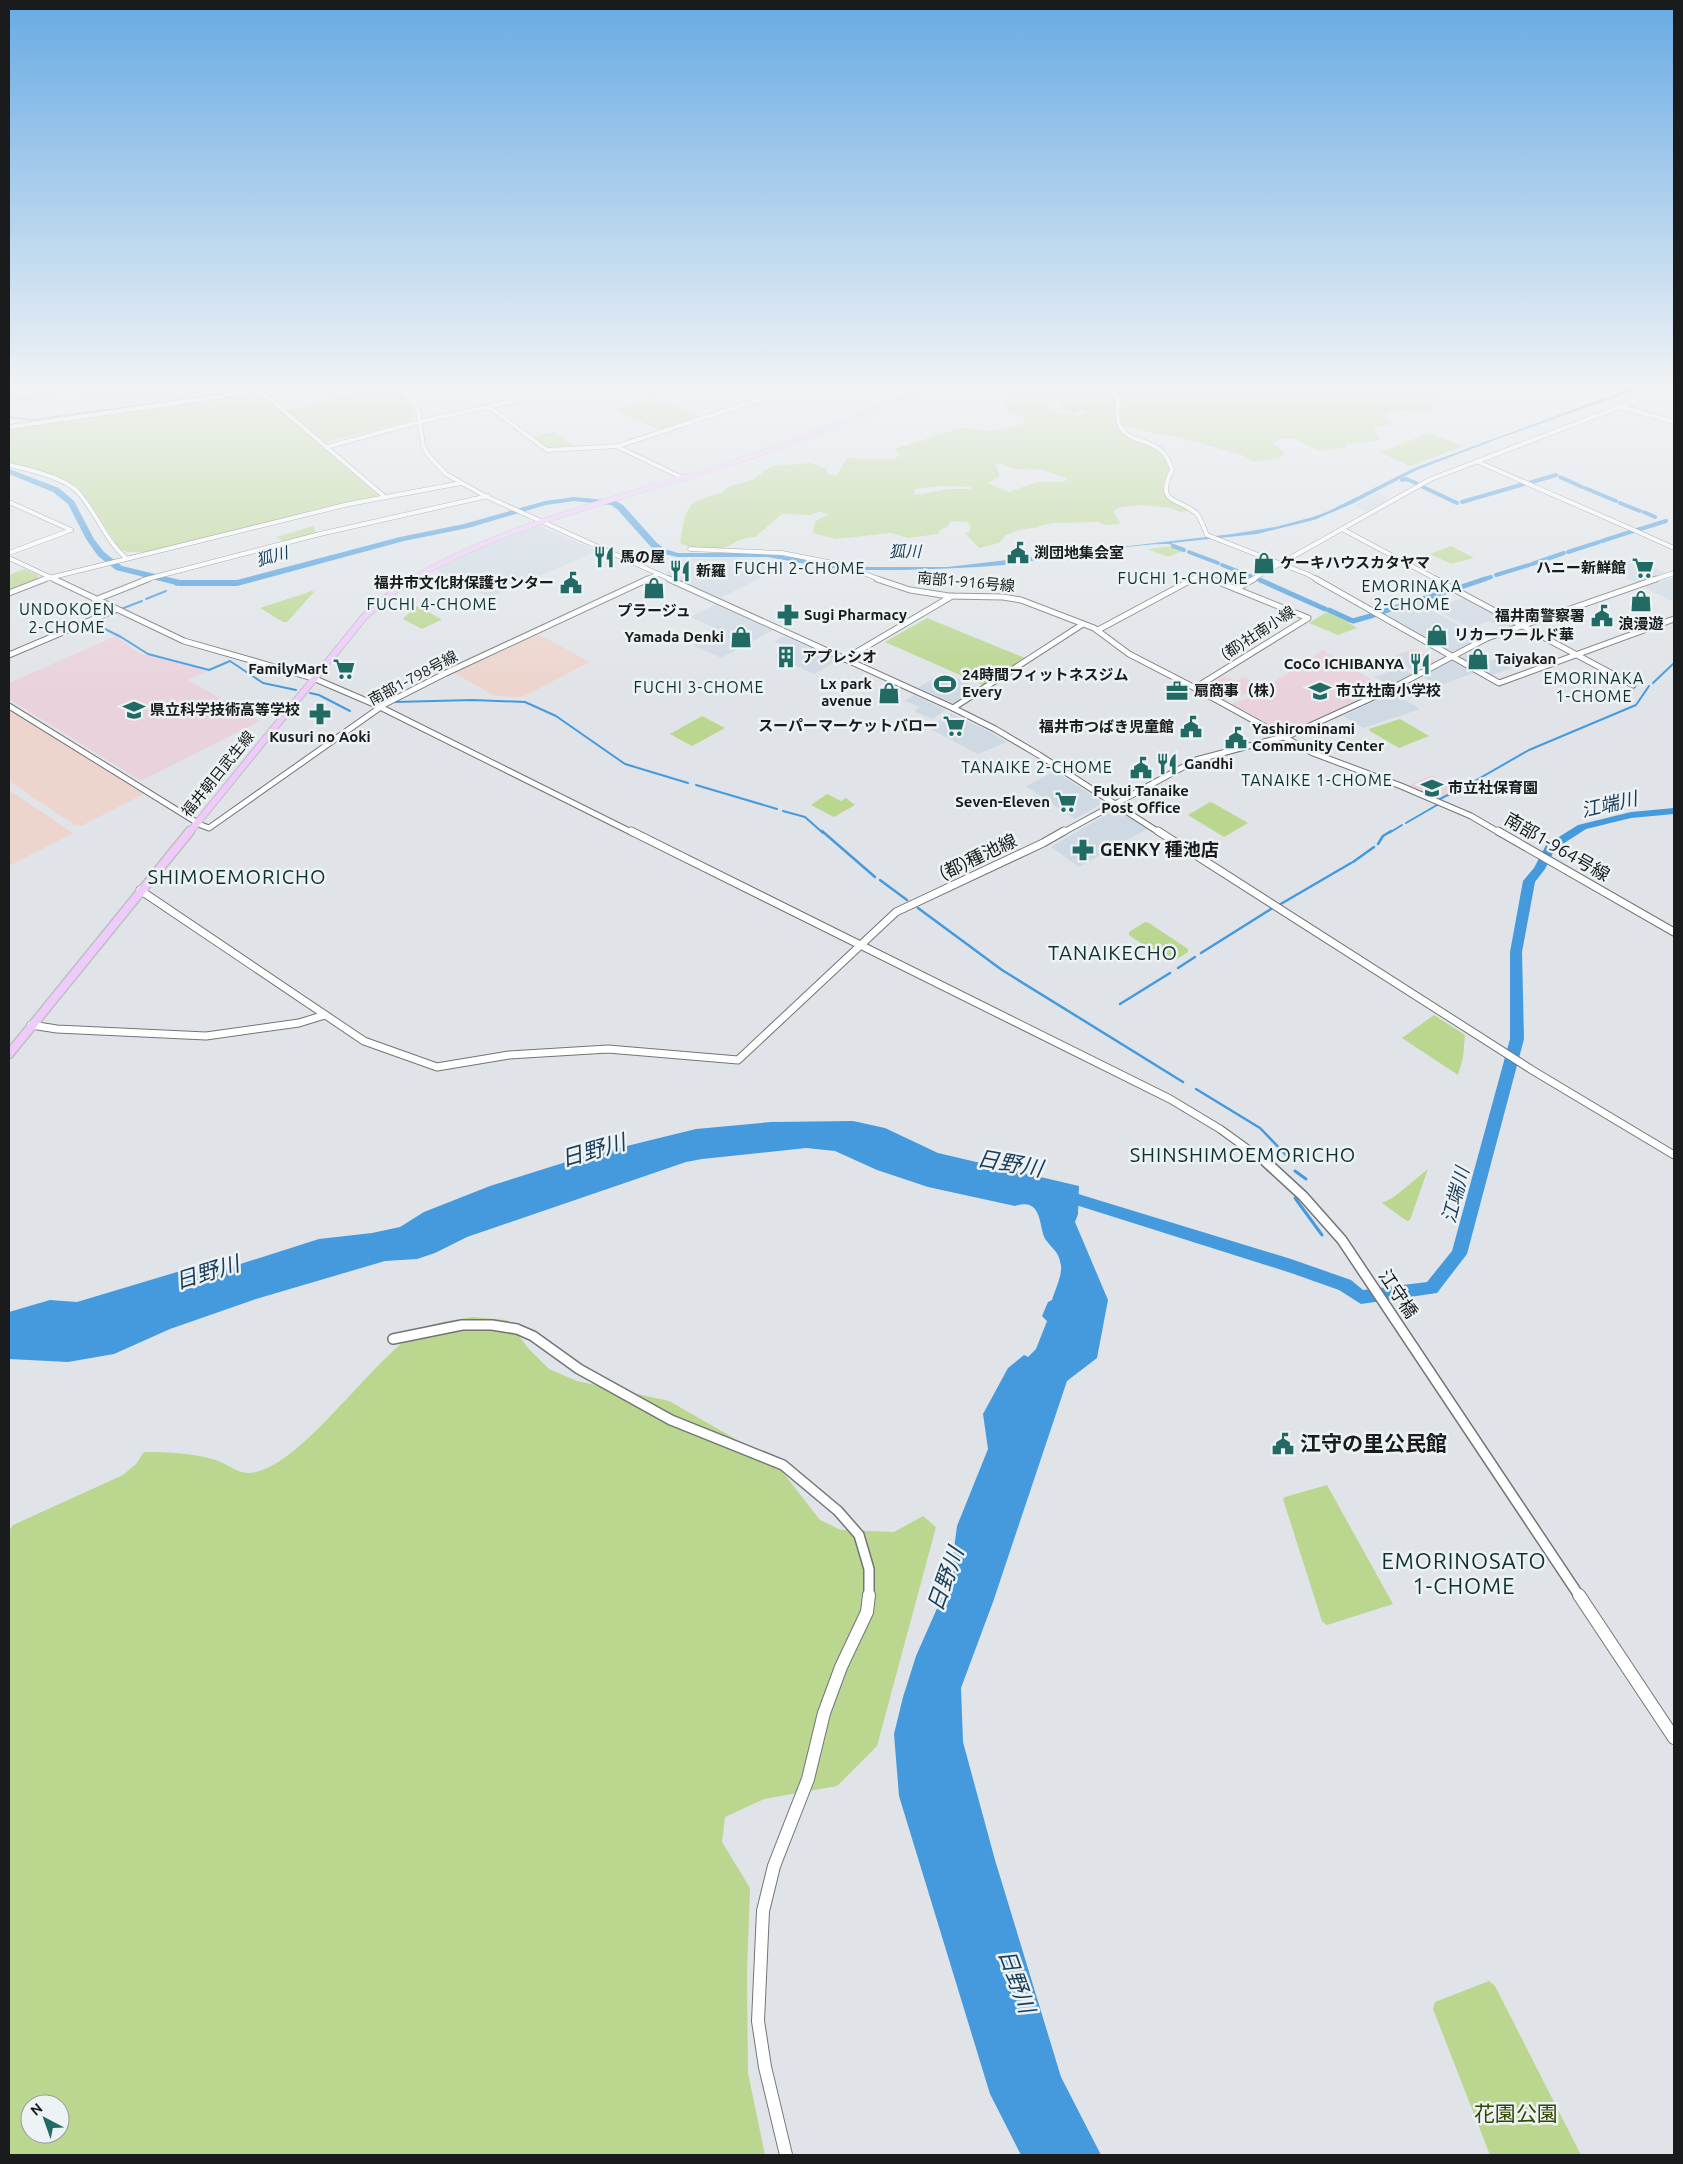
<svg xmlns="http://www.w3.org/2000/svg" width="1683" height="2164" viewBox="0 0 1683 2164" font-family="Ubuntu,'Noto Sans JP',sans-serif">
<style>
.built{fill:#cfd9e3}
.industrial{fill:#edd4cd}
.education{fill:#ead2dd}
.green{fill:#bad68f;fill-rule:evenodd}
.water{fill:#459add}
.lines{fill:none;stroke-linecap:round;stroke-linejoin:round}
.stream-far3{stroke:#459add;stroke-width:1}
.stream-far2{stroke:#459add;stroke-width:2}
.stream-far1{stroke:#459add;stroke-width:2.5}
.stream{stroke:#459add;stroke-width:3}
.canal-far1{stroke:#459add;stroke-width:4}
.canal{stroke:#459add;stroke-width:5}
.river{fill:#459add;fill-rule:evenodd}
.tertiary-far4-casing{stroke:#717578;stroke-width:5}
.tertiary-far3-casing{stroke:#717578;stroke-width:7}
.tertiary-far2-casing{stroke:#717578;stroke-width:9}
.tertiary-far1-casing{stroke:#717578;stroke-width:12}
.tertiary-casing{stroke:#717578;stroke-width:14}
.primary-far2-casing{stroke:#bfbfbf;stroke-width:6}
.primary-far1-casing{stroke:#bfbfbf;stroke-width:8}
.primary-casing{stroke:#bfbfbf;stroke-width:11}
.tertiary-far4{stroke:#fff;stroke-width:4}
.tertiary-far3{stroke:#fff;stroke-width:5}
.tertiary-far2{stroke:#fff;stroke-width:7}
.tertiary-far1{stroke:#fff;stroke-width:9}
.tertiary{stroke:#fff;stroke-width:12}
.primary-far2{stroke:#efcbfc;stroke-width:5}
.primary-far1{stroke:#efcbfc;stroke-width:6}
.primary{stroke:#efcbfc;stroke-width:8}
.labels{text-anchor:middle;stroke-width:5;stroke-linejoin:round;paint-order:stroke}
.far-poi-label{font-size:15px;font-weight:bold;fill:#191b1c;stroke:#edf2f5;text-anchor:start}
.far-street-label{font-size:15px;fill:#191b1c;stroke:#edf2f5}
.far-water-label{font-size:16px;font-style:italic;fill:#193c58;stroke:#edf2f5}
.far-neighbourhood-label{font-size:16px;letter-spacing:1px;fill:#0e312d;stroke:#edf2f5}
.street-label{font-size:18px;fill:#191b1c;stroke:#edf2f5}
.poi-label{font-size:18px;font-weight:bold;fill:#191b1c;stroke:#edf2f5;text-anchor:start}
.water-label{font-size:19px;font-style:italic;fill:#193c58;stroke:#edf2f5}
.quarter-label{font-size:20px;letter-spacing:1px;fill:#0e312d;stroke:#edf2f5}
.near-poi-label{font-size:21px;font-weight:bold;fill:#191b1c;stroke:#edf2f5;text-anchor:start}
.near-park-label{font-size:21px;fill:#324700;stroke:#edf2f5}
.near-water-label{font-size:22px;font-style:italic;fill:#193c58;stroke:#edf2f5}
.near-neighbourhood-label{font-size:22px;letter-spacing:1px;fill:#0e312d;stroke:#edf2f5}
</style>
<rect width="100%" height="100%" fill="#e0e4e8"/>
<g class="built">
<path d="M1377,493L1390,498L1368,511L1355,506Z"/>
<path d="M538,525L597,551L489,598L434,569L461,556Z"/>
<path d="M739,558L791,563L720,598L665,573L682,559Z"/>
<path d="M1634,559L1665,572L1666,573L1637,583L1605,569Z"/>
<path d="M1674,577V602L1645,588L1644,586Z"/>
<path d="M1465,597L1514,624V625L1503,629L1489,621L1477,625L1490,633L1484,635L1433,608Z"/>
<path d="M1416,602L1480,637L1481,638L1450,653L1380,613Z"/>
<path d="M716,604L772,630V631L721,658L693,645L720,631L691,617Z"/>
<path d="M784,636L837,660V661L814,674L774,656L789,648L774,641Z"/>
<path d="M1471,651L1489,661L1496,659L1512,668L1490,676L1459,658Z"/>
<path d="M1404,652L1427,666L1413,671L1391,658Z"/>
<path d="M1453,660L1477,672L1438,686L1423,677Z"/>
<path d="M1402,668L1412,674L1391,685L1374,677Z"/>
<path d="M944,672L980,688L954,704L918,688Z"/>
<path d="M1393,693L1420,709L1364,728L1343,716Z"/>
<path d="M914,695L946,710L932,719L914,711L920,707L905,701Z"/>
<path d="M950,713L990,732L1007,742L978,754L929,728Z"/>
<path d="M1055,771L1099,800V805L1075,819L1026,786Z"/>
<path d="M1116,809L1147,829L1079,867L1051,847Z"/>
</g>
<g class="industrial">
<path d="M538,634L590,662L522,697L495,696L454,673Z"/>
<path d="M1415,649L1436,661L1427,666L1404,652Z"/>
<path d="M9,709L51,735L144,794L83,825H75L9,781Z"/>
<path d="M12,792L73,833L9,866V794Z"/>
</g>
<g class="education">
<path d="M88,387H220L225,391L92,410L74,391Z"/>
<path d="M116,636L139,653L207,671L188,680L260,721L141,781L9,699V683Z"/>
<path d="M1323,650L1385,688L1286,733L1231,704L1251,697Z"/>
<path d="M1224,676L1236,681L1244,677L1261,685L1246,694L1224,700L1205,690V688Z"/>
<path d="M1432,775L1455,790L1438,799L1408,786Z"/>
</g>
<g class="green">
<path d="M373,387C399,387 412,392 414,420L325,442L288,411Z"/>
<path d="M968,387H1474L1476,389L1441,394L1421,401L1437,408C1433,409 1429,411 1425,412C1406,417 1406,400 1383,417L1391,422L1390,425L1373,428L1380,439L1370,442L1346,444L1345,448C1338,448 1329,451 1321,450C1302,447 1295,429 1273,443L1285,453L1279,458L1254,462L1242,455L1186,439L1118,425C1127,446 1170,440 1169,470C1169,475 1164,480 1163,485L1166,496L1190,511L1180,512L1170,508L1143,505L1122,507L1113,511L1121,524L1105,525L1098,522L1053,523L1038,526L1039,527L1018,530L1006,535L999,543L979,548L965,533L969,532L971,527L968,522L951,521L946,528L941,529L938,534L908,538L891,533L836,539L813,533L815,521L828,515L821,511L811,515L782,514L755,537C742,536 732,546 720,549C710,552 689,547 680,543L685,515L691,505L696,501L723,492L727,487L752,480L771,466L811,463L825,468L829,475H837L847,458L894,459L899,455L894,449L960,428C969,428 975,430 984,431C991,432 1021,426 1026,422L1025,419L1008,412L1004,404L1013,397L1009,394ZM1053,395L1076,398L1060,402L1061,408L1071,414L1084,410L1085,408V413L1080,416L1050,411L1048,398ZM1000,463L1015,469L1044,470L1067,479L1064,482H1037L1009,492L988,483L999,477V472L995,465ZM938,486L971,487L972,489H949L915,495L914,493L915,489Z"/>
<path d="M257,391L380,497L147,552H127L119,548L84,494L76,486L9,463V428Z"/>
<path d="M655,398L701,417L660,430L614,410Z"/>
<path d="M554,432L575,447L549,448L533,437Z"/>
<path d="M1428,433L1463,446L1410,466L1379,452L1397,446Z"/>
<path d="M314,526L316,533L315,534L284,542L276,537Z"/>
<path d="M1173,546L1183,551L1168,557L1147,549Z"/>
<path d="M1451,546L1474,558L1451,564L1430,554Z"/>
<path d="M25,569L38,575L37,580L9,592V575Z"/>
<path d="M312,591L314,592L287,622H283L260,608Z"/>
<path d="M418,606L441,619V620L422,629L403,619L414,607Z"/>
<path d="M1328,611L1353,621L1349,623L1357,628L1338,635L1309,623Z"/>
<path d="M927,618L1025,658L983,685L885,642Z"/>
<path d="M702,716L725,728L692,746L670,734Z"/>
<path d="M1400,719L1429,736L1399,748L1370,731L1369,729Z"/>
<path d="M827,794L841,801L846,798L855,805L834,817L811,805Z"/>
<path d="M1210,802L1213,803L1248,823L1224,837L1188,815Z"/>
<path d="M1145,922L1149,923L1188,949V952L1172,962L1167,961L1129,935V932Z"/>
<path d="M1434,1015L1465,1035L1463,1058L1458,1075L1402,1038Z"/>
<path d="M1428,1169L1410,1220L1407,1221L1382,1203L1394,1197Z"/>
<path d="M472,1317L507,1320L528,1348L549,1369L577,1381L669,1401L774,1461L820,1520L841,1530L894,1532L923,1516L936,1527L877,1746L837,1786L764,1799L725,1817L722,1842L750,1888L747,1973L748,2073L765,2155H9V1531L13,1525L123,1475L136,1464L144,1452C168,1452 193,1453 216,1460C225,1463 238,1473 248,1473C300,1472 373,1354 424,1328C437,1321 458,1320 472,1317ZM30,2104H60V2134H30Z"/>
<path d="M1327,1485L1393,1604L1327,1625L1322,1621L1283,1499L1285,1497Z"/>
<path d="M1489,1981L1495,1986L1581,2155H1490L1433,2009L1435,2002Z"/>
</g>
<g class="water">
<path d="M1635,387H1644L1500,438L1417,470L1354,503L1314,520L1257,534L1172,543L1173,545C1160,539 1029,562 1004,565C969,568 936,569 901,570C859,570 831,571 789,560L792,557L821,564L841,567H947L1232,534L1275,527L1313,517L1329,511L1414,468Z"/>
<path d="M853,1121L885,1128L938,1153L1079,1186L1078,1214L1075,1222L1108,1300L1097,1358L1067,1381L993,1602L961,1688L963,1742L995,1860L1061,2077L1101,2155H1021L990,2094L899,1796L894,1734L903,1697L916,1656L950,1579L957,1526L988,1449L983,1414L1008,1368L1024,1355L1028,1357L1036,1349L1047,1321L1042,1316L1048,1302L1052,1300C1055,1290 1062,1276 1061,1266C1059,1251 1053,1250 1046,1240C1038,1229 1044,1196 1015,1206L928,1187L877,1170L835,1151L806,1148L702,1159L686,1162L467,1237L435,1253L417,1259L385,1261L256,1299L170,1329L114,1354L68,1362L9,1359V1312L50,1300L77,1302L177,1272L206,1268L215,1272L319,1239L372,1233L400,1227L424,1212L490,1186L582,1157L696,1129L771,1122Z"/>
</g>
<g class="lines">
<g class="stream-far3">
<path d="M583,388L585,387"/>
<path d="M571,390L580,388"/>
<path d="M9,417L31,420L214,395L252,387"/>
</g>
<g class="stream-far2">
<path d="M176,585L180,583"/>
<path d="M146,599L166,591"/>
<path d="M121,609L142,601"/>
<path d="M94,621L93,623L121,637L148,654L209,670L230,661L263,683L296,690"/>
<path d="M1653,683L1674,663"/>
<path d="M310,693L319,695L350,711"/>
<path d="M395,702L472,700L525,702L556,716L625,764L688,783"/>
<path d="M1473,782L1529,750L1636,705L1649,686"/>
<path d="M696,785L777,809"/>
<path d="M1440,799L1469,784"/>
<path d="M783,811L805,817L823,833"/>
<path d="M1406,823L1437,805"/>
<path d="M1389,833L1402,825"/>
</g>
<g class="stream-far1">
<path d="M822,831L875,877"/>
<path d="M1378,844L1383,836L1391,831"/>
<path d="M1353,862L1374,847"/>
<path d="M880,880L907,900"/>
<path d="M1279,905L1351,863"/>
<path d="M918,908L1002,970L1183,1082"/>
<path d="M1201,953L1271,909"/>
<path d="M1178,968L1195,957"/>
<path d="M1120,1004L1170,973"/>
<path d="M1196,1089L1260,1128L1289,1158"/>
</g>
<g class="stream">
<path d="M1295,1171L1306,1179"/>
<path d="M1295,1198L1322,1235"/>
</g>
<g class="canal-far1">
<path d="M1560,477L1582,487"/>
<path d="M1402,480L1406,479L1416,483"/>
<path d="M1529,483L1556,475"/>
<path d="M1423,487L1457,503"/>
<path d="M1585,488L1616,501"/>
<path d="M1462,502L1524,484"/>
<path d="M1620,503L1640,511"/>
<path d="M1644,512L1655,517"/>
<path d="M1637,530L1666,521"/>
<path d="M1602,541L1633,531"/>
<path d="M1173,546L1184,550"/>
<path d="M1189,552L1218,563"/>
<path d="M1568,552L1599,542"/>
<path d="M1532,564L1564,553"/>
<path d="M1222,565L1253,577"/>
<path d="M1496,575L1529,565"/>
<path d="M1481,580L1491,577"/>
</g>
<g class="canal">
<path d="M1260,580L1325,609"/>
<path d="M1458,588L1485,579"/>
<path d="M1420,600L1451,590"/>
<path d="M1329,610L1353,621L1374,615"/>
<path d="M1379,613L1415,601"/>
</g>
<g class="river">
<path d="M9,469L59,488L74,501L94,539L104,552L122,566L180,580H237L400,537L464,524L545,501L574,497L616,501L623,505L657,543L665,549L678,553H767L807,560L811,562L807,564L767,557H678L659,553L651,547L617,509L611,505L574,501L546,505L468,528L404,541L237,586H180L116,570L98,556L86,539L68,504L53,492L9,474Z"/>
<path d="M1674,808V814L1631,818L1586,829L1555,849L1545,869L1535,882L1522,952L1524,1039L1467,1254L1437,1293L1361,1304L1339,1290L1291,1273L1057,1199L1055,1195L1057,1191L1062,1189L1291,1259L1351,1280L1363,1290L1427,1282L1452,1251L1510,1039V952L1523,881L1534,868L1546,845L1578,825L1631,812Z"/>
</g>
<g class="tertiary-far4-casing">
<g id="tertiary-far4">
<path d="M398,387L415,403L418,410L423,445L428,455L446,474L485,496L672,580"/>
<path d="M898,387L917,393"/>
<path d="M1108,387L1118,399C1118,407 1116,415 1119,423C1127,449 1162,432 1172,470C1155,504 1177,497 1196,513C1201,518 1204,529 1207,535L1307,574L1318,580"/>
<path d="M258,389L385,497"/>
<path d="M489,407L547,450L618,446L798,387"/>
<path d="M1622,407L1674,422"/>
<path d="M9,427L223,396L262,387"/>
<path d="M616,446L683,478"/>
<path d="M326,447L419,422L576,387"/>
<path d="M1476,461L1634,530"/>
<path d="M9,465C28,469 65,478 78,492C96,512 105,540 126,558"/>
<path d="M9,502L71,530"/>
<path d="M1342,529L1438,580"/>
<path d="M1636,531L1674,548"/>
<path d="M690,549L782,553L843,565L881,580"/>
<path d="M9,553L71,530"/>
<path d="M9,558L56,580"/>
<path d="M41,580L349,504L461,483"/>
<path d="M143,580L320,534L488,496"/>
<path d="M645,580L659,574"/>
<path d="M1191,580L1201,575L1214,580"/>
<path d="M1251,580L1431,479L1672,387"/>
<path d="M1653,580L1674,573"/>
</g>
</g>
<g class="tertiary-far3-casing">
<g id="tertiary-far3">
<path d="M54,579L184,641L313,678L376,705L633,833"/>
<path d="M669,579L953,708L995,729L1039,755L1160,833"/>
<path d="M877,579L910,590L949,596L1003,597L1021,600L1094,628L1129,654L1195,688"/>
<path d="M1211,579L1236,589"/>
<path d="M1254,579L1236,589L1308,618L1195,688L1313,753L1401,786L1471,816L1500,833"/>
<path d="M1316,579L1499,683L1674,619"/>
<path d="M1435,579L1633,685"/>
<path d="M9,593L45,579"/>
<path d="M95,600L148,579"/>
<path d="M1098,630L1193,579"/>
<path d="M9,655L115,610"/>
<path d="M845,659L952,596"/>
<path d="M9,706L201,825L209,828L385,704L446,673L648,579"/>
<path d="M953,708L1083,624"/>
<path d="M1062,833L1196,760L1290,735L1391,689L1487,638L1656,579"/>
</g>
</g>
<g class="tertiary-far2-casing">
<g id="tertiary-far2">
<path d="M631,831L1170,1099L1220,1129L1267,1163"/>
<path d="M1158,831L1532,1070L1674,1155"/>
<path d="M1498,831L1674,932"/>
<path d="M140,890L364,1041L437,1067L509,1055L608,1049L738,1060L896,912L1043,843L1064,831"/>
<path d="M31,1025L57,1029L206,1036L299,1023L325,1015"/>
</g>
</g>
<g class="tertiary-far1-casing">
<g id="tertiary-far1">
<path d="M1266,1162L1303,1196L1342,1240L1580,1597"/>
<path d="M393,1339L462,1325H492L517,1329L533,1336L579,1369L671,1420L783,1465L838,1511L859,1535L869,1569V1597"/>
</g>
</g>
<g class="tertiary-casing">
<g id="tertiary">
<path d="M1579,1595L1674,1738"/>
<path d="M786,2155L765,2067L758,2021L763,1911L774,1866L808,1779L824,1713L841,1667L867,1612L869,1595"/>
</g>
</g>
<g class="primary-far2-casing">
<g id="primary-far2">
<path d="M9,402L81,387"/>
<path d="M410,580C505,525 614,500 718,467C790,445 860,416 930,387"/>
</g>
</g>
<g class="primary-far1-casing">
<path id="primary-far1" d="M189,833L365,616L394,591L412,579"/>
</g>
<g class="primary-casing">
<path id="primary" d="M9,1054L190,831"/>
</g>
<use href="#tertiary-far4" class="tertiary-far4"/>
<use href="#tertiary-far3" class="tertiary-far3"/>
<use href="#tertiary-far2" class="tertiary-far2"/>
<use href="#tertiary-far1" class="tertiary-far1"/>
<use href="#tertiary" class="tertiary"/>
<use href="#primary-far2" class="primary-far2"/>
<use href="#primary-far1" class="primary-far1"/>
<use href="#primary" class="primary"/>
</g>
<linearGradient id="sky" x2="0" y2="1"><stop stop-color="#67aae4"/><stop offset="0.56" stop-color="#f1f3f5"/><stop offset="1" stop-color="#f1f3f5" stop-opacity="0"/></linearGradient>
<rect width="1683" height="690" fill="url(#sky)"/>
<defs>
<g id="civic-bare" transform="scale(1.725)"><path d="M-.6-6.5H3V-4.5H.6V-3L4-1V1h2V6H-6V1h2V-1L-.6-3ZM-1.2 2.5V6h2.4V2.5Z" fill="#226b64" stroke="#edf2f5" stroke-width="2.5" paint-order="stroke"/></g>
<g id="restaurant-bare" transform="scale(1.725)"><path d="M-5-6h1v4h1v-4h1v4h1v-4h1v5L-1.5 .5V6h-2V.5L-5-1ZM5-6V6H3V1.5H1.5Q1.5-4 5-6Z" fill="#226b64" stroke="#edf2f5" stroke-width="2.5" paint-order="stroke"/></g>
<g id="shop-bare" transform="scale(1.725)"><path d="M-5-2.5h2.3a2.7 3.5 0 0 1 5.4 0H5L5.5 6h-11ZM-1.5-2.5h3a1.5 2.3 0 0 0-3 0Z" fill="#226b64" stroke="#edf2f5" stroke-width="2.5" paint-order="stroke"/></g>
<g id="supermarket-bare" transform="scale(1.725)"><path d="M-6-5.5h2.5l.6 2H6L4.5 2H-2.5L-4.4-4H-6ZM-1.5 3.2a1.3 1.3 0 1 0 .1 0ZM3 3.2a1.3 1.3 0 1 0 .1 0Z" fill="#226b64" stroke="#edf2f5" stroke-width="2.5" paint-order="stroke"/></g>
<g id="pharmacy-bare" transform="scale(1.725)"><path d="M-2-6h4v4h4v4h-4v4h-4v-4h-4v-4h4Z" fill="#226b64" stroke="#edf2f5" stroke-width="2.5" paint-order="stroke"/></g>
<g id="building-bare" transform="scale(1.725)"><path d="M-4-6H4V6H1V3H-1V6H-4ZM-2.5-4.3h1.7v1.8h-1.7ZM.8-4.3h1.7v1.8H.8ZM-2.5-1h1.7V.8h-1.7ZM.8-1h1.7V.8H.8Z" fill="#226b64" stroke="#edf2f5" stroke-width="2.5" paint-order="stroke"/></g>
<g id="stadium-bare" transform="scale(1.725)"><path d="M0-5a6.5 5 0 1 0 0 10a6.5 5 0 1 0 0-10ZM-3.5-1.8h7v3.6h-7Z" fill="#226b64" stroke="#edf2f5" stroke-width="2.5" paint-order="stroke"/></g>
<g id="office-bare" transform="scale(1.725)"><path d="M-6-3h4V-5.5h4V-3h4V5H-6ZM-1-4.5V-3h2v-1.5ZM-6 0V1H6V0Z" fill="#226b64" stroke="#edf2f5" stroke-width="2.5" paint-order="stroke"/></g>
<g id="school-bare" transform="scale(1.725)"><path d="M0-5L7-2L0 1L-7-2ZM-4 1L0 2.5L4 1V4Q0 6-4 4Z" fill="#226b64" stroke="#edf2f5" stroke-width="2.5" paint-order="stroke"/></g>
</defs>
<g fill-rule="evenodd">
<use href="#civic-bare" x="1018" y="553"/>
<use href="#restaurant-bare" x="604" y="557"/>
<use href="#shop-bare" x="1264" y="563"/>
<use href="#supermarket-bare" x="1643" y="568"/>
<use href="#restaurant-bare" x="680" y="571"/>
<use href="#civic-bare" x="571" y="583"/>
<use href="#shop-bare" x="654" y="588"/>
<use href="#shop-bare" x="1641" y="601"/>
<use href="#pharmacy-bare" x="788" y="615"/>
<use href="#civic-bare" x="1602" y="616"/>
<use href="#shop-bare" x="1437" y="635"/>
<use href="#shop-bare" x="741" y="637"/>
<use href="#building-bare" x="786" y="657"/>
<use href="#shop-bare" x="1478" y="659"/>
<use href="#restaurant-bare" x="1420" y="664"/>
<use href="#supermarket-bare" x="344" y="669"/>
<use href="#stadium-bare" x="945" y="684"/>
<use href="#office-bare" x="1177" y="691"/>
<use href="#school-bare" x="1320" y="691"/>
<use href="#shop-bare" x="889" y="693"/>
<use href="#school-bare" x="134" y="710"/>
<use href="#pharmacy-bare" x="320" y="714"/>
<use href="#supermarket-bare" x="954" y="726"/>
<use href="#civic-bare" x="1191" y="727"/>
<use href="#civic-bare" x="1236" y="738"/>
<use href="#restaurant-bare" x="1167" y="764"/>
<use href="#civic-bare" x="1141" y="768"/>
<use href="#school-bare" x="1432" y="788"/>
<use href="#supermarket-bare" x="1066" y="802"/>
<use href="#pharmacy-bare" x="1083" y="850"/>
<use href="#civic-bare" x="1283" y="1444"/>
</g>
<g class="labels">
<g class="far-poi-label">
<text x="1034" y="558">渕団地集会室</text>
<text x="620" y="562">馬の屋</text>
<text x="1280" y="568">ケーキハウスカタヤマ</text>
<text x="1626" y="573" text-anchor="end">ハニー新鮮館</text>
<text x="696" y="576">新羅</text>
<text x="554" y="588" text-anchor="end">福井市文化財保護センター</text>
<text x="654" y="616" text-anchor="middle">プラージュ</text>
<text x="804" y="620">Sugi Pharmacy</text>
<text x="1585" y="621" text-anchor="end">福井南警察署</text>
<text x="1641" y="629" text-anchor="middle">浪漫遊</text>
<text x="1454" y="640">リカーワールド華</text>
<text x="724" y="642" text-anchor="end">Yamada Denki</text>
<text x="802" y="662">アプレシオ</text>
<text x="1495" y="664">Taiyakan</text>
<text x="1404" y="669" text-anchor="end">CoCo ICHIBANYA</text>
<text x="328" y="674" text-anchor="end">FamilyMart</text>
<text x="962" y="680">24時間フィットネスジム<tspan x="962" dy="17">Every</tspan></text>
<text x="872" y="689" text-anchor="end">Lx park<tspan x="872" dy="17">avenue</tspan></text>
<text x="1194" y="696">扇商事（株）</text>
<text x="1336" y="696">市立社南小学校</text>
<text x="150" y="715">県立科学技術高等学校</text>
<text x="938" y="731" text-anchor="end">スーパーマーケットバロー</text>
<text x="1174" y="732" text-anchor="end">福井市つばき児童館</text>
<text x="1252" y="734">Yashirominami<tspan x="1252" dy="17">Community Center</tspan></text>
<text x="320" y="742" text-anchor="middle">Kusuri no Aoki</text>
<text x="1184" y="769">Gandhi</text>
<text x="1448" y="793">市立社保育園</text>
<text x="1141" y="796" text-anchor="middle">Fukui Tanaike<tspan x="1141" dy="17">Post Office</tspan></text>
<text x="1050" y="807" text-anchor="end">Seven-Eleven</text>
</g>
<g class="far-street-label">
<text transform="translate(966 582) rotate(5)" y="5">南部1-916号線</text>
<text transform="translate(1258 633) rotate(-33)" y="5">(都)社南小線</text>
<text transform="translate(413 678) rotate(-28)" y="5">南部1-798号線</text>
<text transform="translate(218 774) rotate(-51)" y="5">福井朝日武生線</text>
</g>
<g class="far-water-label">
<text x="905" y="557">狐川</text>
<text transform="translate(272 556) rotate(-15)" y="6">狐川</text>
</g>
<g class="far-neighbourhood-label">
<text x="800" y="574">FUCHI 2-CHOME</text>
<text x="1183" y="584">FUCHI 1-CHOME</text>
<text x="1412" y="592">EMORINAKA<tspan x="1412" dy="18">2-CHOME</tspan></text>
<text x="432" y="610">FUCHI 4-CHOME</text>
<text x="67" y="615">UNDOKOEN<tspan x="67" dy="18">2-CHOME</tspan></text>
<text x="1594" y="684">EMORINAKA<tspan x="1594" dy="18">1-CHOME</tspan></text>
<text x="699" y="693">FUCHI 3-CHOME</text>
<text x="1037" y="773">TANAIKE 2-CHOME</text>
<text x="1317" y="786">TANAIKE 1-CHOME</text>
</g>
<g class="street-label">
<text transform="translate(1557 847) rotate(30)" y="6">南部1-964号線</text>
<text transform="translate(978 857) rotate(-25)" y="6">(都)種池線</text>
<text transform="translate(1398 1294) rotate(56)" y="6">江守橋</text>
</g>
<g class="poi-label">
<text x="1100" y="856">GENKY 種池店</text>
</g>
<g class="water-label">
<text transform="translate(1609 804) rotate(-13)" y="7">江端川</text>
<text transform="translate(1455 1195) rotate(-75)" y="7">江端川</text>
</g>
<g class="quarter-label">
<text x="237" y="884">SHIMOEMORICHO</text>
<text x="1113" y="960">TANAIKECHO</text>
<text x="1243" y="1162">SHINSHIMOEMORICHO</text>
</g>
<g class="near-poi-label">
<text x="1300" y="1451">江守の里公民館</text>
</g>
<g class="near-park-label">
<text x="1516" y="2121">花園公園</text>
</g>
<g class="near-water-label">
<text transform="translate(593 1150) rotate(-16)" y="8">日野川</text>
<text transform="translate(1010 1163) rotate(10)" y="8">日野川</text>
<text transform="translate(207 1272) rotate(-17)" y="8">日野川</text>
<text transform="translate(945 1579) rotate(-70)" y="8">日野川</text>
<text transform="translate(1017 1981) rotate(70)" y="8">日野川</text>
</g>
<g class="near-neighbourhood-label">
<text x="1464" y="1569">EMORINOSATO<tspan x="1464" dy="25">1-CHOME</tspan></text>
</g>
</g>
<rect width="1683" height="2164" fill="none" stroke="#191b1c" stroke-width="20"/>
<g transform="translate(45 2119) rotate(319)"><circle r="24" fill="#edf2f5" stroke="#989c9e"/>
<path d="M0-4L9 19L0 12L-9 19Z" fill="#226b64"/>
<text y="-8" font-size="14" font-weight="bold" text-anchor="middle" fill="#191b1c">N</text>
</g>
</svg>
